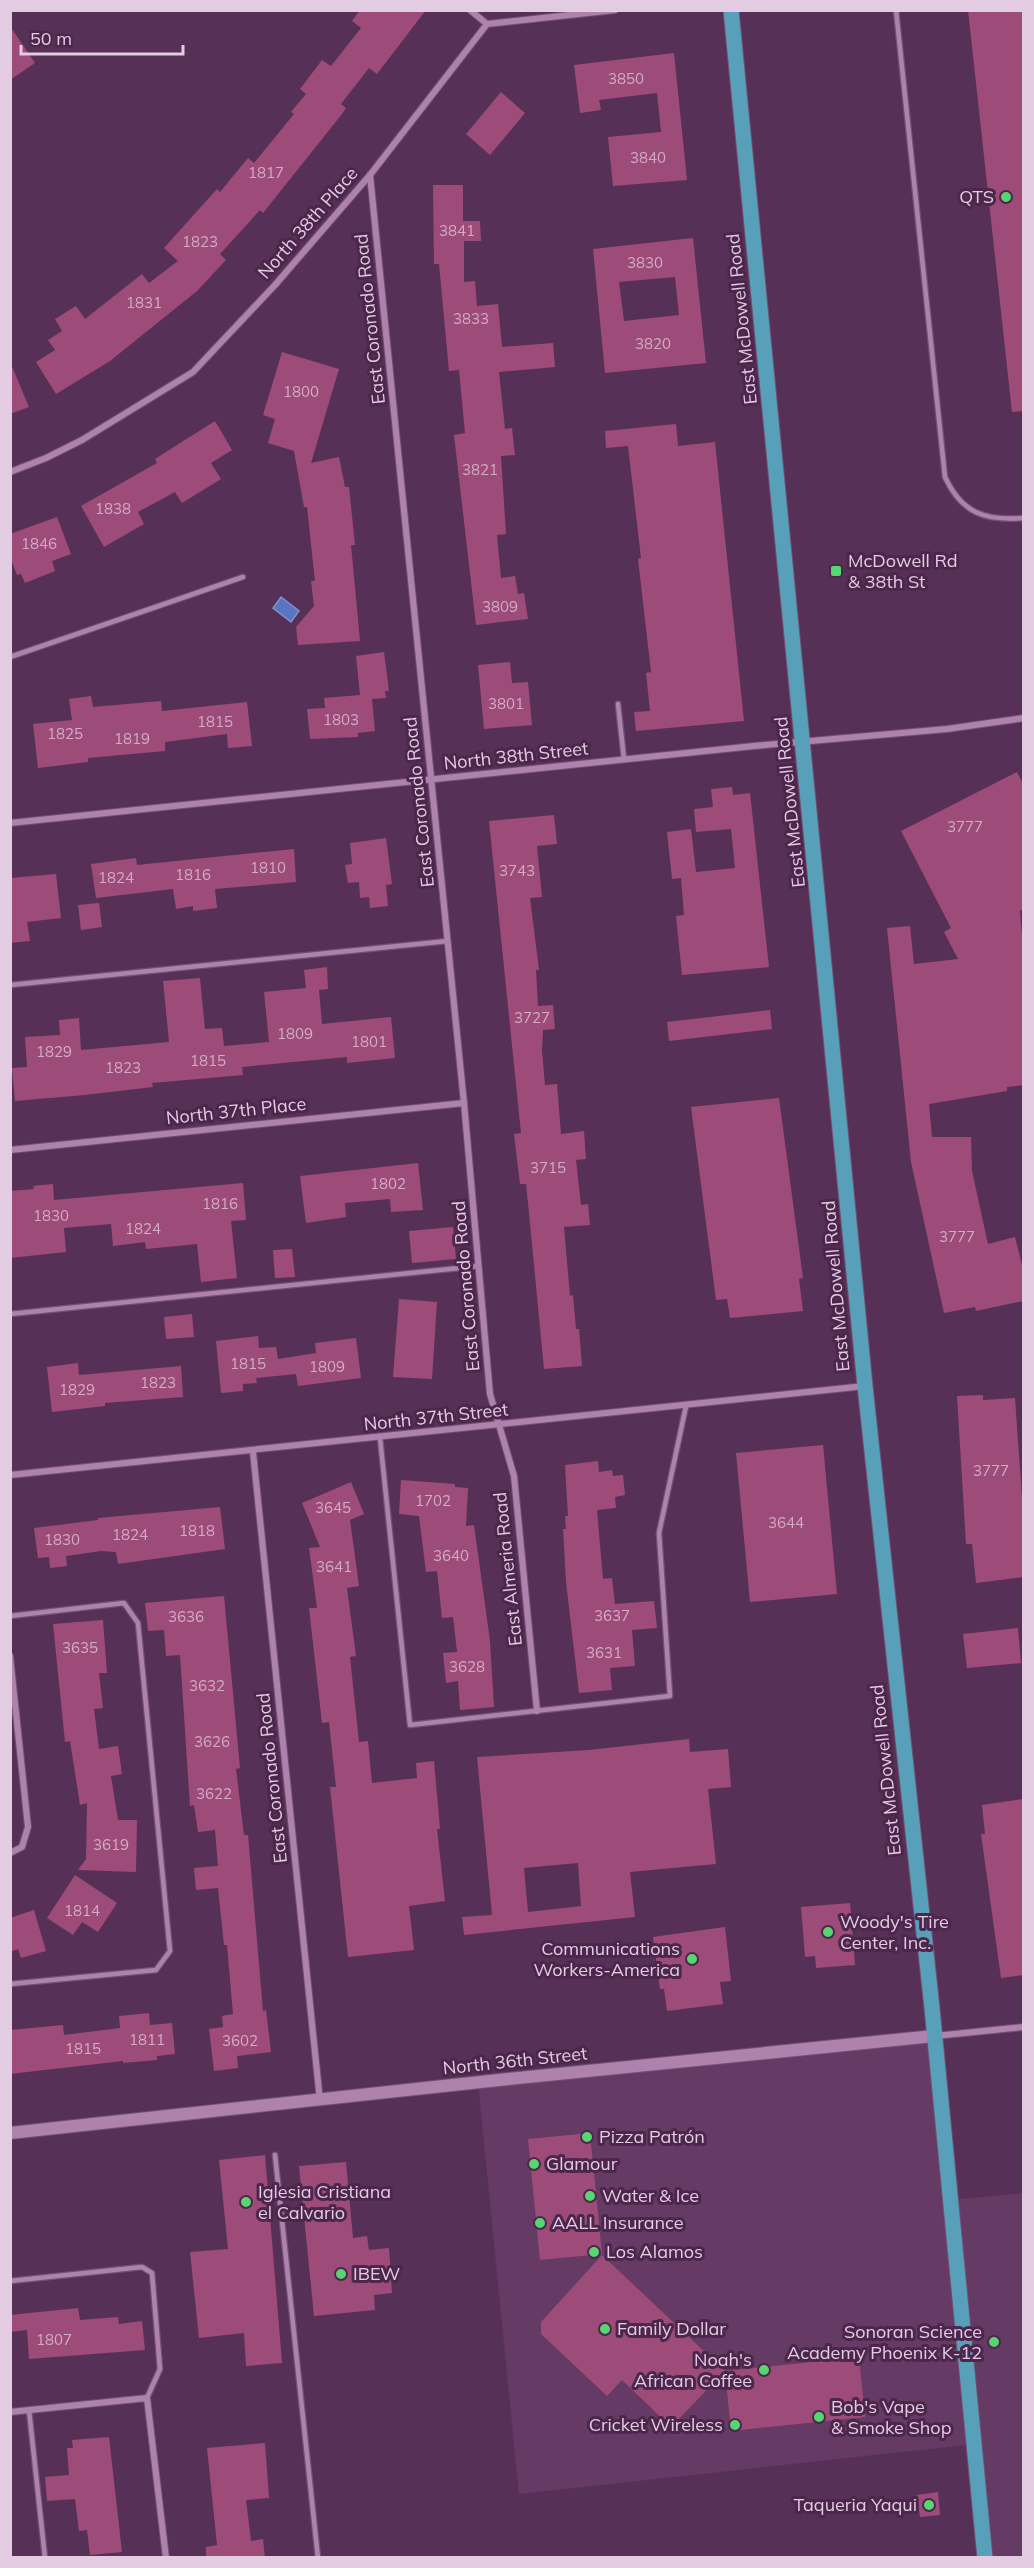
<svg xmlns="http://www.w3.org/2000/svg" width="1034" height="2568" viewBox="0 0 1034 2568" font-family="Mulish,sans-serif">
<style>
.built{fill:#653a65}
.water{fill:#5a75c0;stroke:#838fca;stroke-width:1.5}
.building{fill:#9d4c79;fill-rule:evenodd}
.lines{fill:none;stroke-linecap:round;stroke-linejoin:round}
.lane-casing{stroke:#715071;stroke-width:7}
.street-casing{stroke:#715071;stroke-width:8}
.secondary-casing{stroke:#715071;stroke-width:14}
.primary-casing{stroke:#715071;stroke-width:17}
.lane{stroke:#af82ad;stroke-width:4.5}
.street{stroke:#af82ad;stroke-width:6}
.secondary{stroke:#af82ad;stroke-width:12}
.primary{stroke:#589fba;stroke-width:15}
.poi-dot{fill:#57d570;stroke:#4c264c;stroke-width:2}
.labels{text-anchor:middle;stroke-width:6;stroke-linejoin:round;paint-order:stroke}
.number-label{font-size:15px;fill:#d2abc8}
.poi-label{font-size:18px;fill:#e3cbe2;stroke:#4c264c;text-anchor:start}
.street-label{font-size:18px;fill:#e3cbe2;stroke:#4c264c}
</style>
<rect width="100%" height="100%" fill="#573057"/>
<path class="built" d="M934,2036L950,2200L1023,2193V2557H985L975,2444L519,2494L478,2082Z"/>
<path class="water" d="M281,597L299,611L291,622L273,608Z"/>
<g class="building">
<path d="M360,10H426L377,74L369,68L341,104L346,108L342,114L263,213L260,210L220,254L226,260L197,291L110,361L56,394L36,362L55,350L48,340L62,331L55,319L76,306L85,319L142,274L149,283L178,261L164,248L217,189L220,192L248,158L254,163L294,114L291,112L306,94L300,89L322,60L331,66L361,28L352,21Z"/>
<path d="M968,10H1023V411L1012,412Z"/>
<path d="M10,26L35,63L10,80Z"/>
<path d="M674,53L687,180L613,186L608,137L661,132L657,93L599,100L601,110L580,113L574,65Z"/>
<path d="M501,92L525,113L490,155L466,134Z"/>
<path d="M433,185H463V221H480L481,241H464V282L475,281L477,306L498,304L502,347L553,343L555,367L499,372L505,429L512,428L515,455L501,456L506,534L497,535L501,578L515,576L518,594L524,593L528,619L476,625L454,435L465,433L459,370L449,371L439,264H434Z"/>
<path d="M693,238L706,363L605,373L593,249ZM675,277L679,315L624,321L619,282Z"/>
<path d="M282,352L339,369L311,463L339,457L345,487H349L355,545H351L360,641L298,645L296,627L314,606L311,581H315L307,507H304L294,451L268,443L275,419L263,415Z"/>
<path d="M10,362L29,407L10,414Z"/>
<path d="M215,421L232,450L211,463L221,479L182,503L175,492L138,512L144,524L104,547L81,506L157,463L155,459Z"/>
<path d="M676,424L678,446L715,442L744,721L636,731L634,712L650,711L646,673L651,672L638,559L641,558L628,446L606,448L605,431Z"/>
<path d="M57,517L71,554L52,561L55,571L25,583L21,574L17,575L10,557V534Z"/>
<path d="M384,652L389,691H385L386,698L372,699L375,731L358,733V737L310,739L307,709L325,708L324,698L360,695L356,656Z"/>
<path d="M510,662L512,683L528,682L532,725L484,729L478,665Z"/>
<path d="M91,696L93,707L161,701L162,711L247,702L252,746L228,748L227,734L165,742V751L88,758V762L38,768L33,724L72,720L69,699Z"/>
<path d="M1017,772L1023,784V909L1020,911L1023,948V1085L1007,1087V1091L929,1104L932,1137H971L972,1171L988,1244L1015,1237L1023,1269V1301L976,1311L975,1307L944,1313L911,1162L887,928L910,926L914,964L958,959L944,932L951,928L901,831Z"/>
<path d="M732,787L733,795L750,793L769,967L682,975L676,916L684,915L681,878L672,879L667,832L691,829L696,872L735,868L731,829L696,832L694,809L713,807L711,789Z"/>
<path d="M554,815L557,844L537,846L542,897L530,898L539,970H536L538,1006L553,1005L555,1029L543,1030L542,1051L545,1085L557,1084L561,1134L584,1131L586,1159L576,1160L581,1205L588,1204L590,1225L564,1227L570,1296L573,1295L576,1329H579L582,1366L544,1369L528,1203L526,1184H520L514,1134L521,1133L489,821Z"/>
<path d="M386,838L392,884L386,885L388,906L370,908L369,897L360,898L359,882L348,883L345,865L352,864L350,843Z"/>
<path d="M294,849L296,882L215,889L217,908L193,911V906L176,909L173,889L96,898L91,864L136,858L137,865Z"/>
<path d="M56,874L61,918L27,922L30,941L10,943V878Z"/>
<path d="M99,903L102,927L81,930L78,905Z"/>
<path d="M327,967L328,989L319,990L322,1024L391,1017L395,1058L347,1063V1057L242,1067L243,1075L152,1083L153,1087L85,1095L15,1101L12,1068L27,1067L25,1037L60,1035L59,1020L79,1018L81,1050L169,1042L163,981L200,978L205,1029L222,1028L224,1046L269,1042L264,992L306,988L304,970Z"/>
<path d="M770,1010L772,1029L669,1041L667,1022Z"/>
<path d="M779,1098L803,1278L799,1279L803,1311L730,1318L727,1299L716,1300L691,1107Z"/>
<path d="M418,1163L423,1210L391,1212L390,1199L345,1203L346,1217L306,1223L300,1176Z"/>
<path d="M243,1183L246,1220L231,1221L237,1278L201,1282L197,1244L146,1249L145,1242L113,1246L111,1224L64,1228L66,1252L10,1258V1191L34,1189L33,1186L53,1184L54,1200Z"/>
<path d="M453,1227L456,1259L412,1263L409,1231Z"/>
<path d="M292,1249L295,1277L275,1278L273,1250Z"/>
<path d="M399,1299L437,1302L432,1379L393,1377Z"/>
<path d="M192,1314L194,1337L166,1339L164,1317Z"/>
<path d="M258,1336L259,1348L276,1347L278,1359L316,1353L315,1343L356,1338L361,1378L298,1386L296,1374L256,1378L257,1383L243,1384V1391L221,1393L216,1341Z"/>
<path d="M78,1363L79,1375L181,1366L183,1397L105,1403V1406L52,1412L47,1367Z"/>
<path d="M983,1395V1400L1015,1398L1023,1511V1577L976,1583L972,1544H966L957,1396Z"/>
<path d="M823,1445L837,1594L750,1602L736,1453Z"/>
<path d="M598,1461L599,1472L612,1470L613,1476L623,1475L625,1495L615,1497L616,1508L597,1510L603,1579L612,1578L615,1604L654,1601L657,1628L632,1630L635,1666L610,1668L612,1690L579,1693L566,1582L563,1529H566L565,1516H568L565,1465Z"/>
<path d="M401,1480L455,1484V1487L468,1488L466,1526L474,1525L490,1641L494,1707L460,1710L458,1681L446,1683L443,1653L457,1652L453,1617L442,1618L437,1571L426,1572L419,1516L399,1514Z"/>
<path d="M351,1482L364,1514L350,1520L359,1586L347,1588L356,1656L350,1657L359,1742L368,1741L372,1783L417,1778L416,1763L434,1761L440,1829H437L445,1901L409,1906L414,1950L348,1957L330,1787H336L329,1722L322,1723L309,1608H317L309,1548L320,1547L302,1503Z"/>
<path d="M220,1507L225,1549L118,1564L116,1552L101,1551L66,1556L67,1566L50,1568L49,1557L38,1558L34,1528L98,1520V1518Z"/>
<path d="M224,1596L240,1768L236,1769L244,1835H248L263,2011L266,2010L271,2052L237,2056L238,2068L214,2071L209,2029L223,2027L222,2016L233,2014L227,1945H224L218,1888L196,1890L194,1868L218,1866L215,1830L198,1832L194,1805L190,1806L180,1655L166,1656L164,1630L148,1631L145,1603Z"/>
<path d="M103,1620L107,1673H99L103,1708L94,1709L99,1749L118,1746L122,1774L111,1776L118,1820H137L136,1872L78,1870L86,1859L87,1803L80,1805L70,1741L65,1742L53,1624Z"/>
<path d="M1018,1628L1021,1663L967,1668L963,1634Z"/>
<path d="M689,1739L690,1752L728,1749L731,1787L708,1789L716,1864L630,1872L635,1917L464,1935L462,1917L492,1915L477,1757L589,1750ZM578,1863L581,1906L528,1912L524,1868Z"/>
<path d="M1023,1799V1975L1001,1978L981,1834H985L982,1805Z"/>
<path d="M75,1875L117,1903L98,1932L82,1922L73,1935L47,1918Z"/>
<path d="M850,1903L855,1965L816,1968L815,1956L805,1957L801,1907Z"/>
<path d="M34,1910L46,1951L21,1958L18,1949L10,1952V1918Z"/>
<path d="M725,1927L731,1981L720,1982L723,2004L667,2011L664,1989H660L653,1937Z"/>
<path d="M149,2013L150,2025L172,2023L175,2054L157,2056V2060L123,2063V2061L10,2074V2030L63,2025L64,2035L120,2028L119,2016Z"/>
<path d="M590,2133L602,2254L540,2260L528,2139Z"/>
<path d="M265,2155L282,2363L246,2366L244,2333L199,2338L190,2252L228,2249L219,2160Z"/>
<path d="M346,2162L353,2238L367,2236L369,2250L389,2248L392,2293L374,2295L375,2310L314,2316L299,2166Z"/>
<path d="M602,2255L725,2371L671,2427L622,2380L607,2396L541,2334V2322Z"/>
<path d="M78,2308L80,2320L118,2317L119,2324L142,2321L145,2350L29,2359L27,2330L10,2332V2315Z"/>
<path d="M859,2357L865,2417L731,2431L725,2371Z"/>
<path d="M109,2437L122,2552L90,2555L87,2530L79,2531L75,2499L47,2501L45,2477L69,2475L67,2448H73L72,2440Z"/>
<path d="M265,2443L269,2498L246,2500L251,2541L263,2539L265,2558H206V2547L217,2545L207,2448Z"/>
<path d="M938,2492L940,2515L920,2517L917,2495Z"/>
</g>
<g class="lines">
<g class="lane-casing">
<g id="lane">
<path d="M896,10L945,477C962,514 986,521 1024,518"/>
<path d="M10,657L243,577"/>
<path d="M618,704L624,759"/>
<path d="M10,985L448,941"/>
<path d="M10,1314L479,1266"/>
<path d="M380,1438L410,1725L670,1696L659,1533L686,1406"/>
<path d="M10,1616L124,1603L138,1623L170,1951L156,1970L10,1984"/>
<path d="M275,2155L318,2558"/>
<path d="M10,2281L142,2267L152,2273L160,2369L147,2398"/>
<path d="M29,2410L45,2558"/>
</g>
</g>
<g class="street-casing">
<g id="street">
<path d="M470,10L487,24"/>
<path d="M370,175L464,1103L490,1394L514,1476L537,1711"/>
<path d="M10,472L46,458L82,440L193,372L275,285L370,175L487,24L615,10"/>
<path d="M10,823L754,746L947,729L1024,718"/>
<path d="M10,1150L464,1103"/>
<path d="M253,1452L320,2101"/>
<path d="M10,1475L865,1386"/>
<path d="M10,1656L28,1827L22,1847L10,1853"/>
<path d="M935,2036L1024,2027"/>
<path d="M10,2412L147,2398L166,2558"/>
</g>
</g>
<g class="secondary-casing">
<path id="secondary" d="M10,2133L499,2080L934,2036"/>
</g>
<g class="primary-casing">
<path id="primary" d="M731,10L865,1386L932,2008L985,2558"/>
</g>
<use href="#lane" class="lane"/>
<use href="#street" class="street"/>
<use href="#secondary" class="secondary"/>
<use href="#primary" class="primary"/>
</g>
<g class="poi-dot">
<circle cx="1006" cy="197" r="6"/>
<rect x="830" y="565" width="12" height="12" rx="3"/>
<circle cx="828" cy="1932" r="6"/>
<circle cx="692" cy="1959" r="6"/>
<circle cx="587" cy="2137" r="6"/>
<circle cx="534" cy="2164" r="6"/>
<circle cx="590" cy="2196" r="6"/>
<circle cx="246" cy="2202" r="6"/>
<circle cx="540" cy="2223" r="6"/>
<circle cx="594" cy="2252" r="6"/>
<circle cx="341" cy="2274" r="6"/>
<circle cx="605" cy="2329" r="6"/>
<circle cx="994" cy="2342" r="6"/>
<circle cx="764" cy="2370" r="6"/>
<circle cx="819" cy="2417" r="6"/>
<circle cx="735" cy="2425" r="6"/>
<circle cx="929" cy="2505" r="6"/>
</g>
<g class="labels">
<g class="number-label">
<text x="626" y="84">3850</text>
<text x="648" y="163">3840</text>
<text x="266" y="178">1817</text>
<text x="457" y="236">3841</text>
<text x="200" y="247">1823</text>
<text x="645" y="268">3830</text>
<text x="144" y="308">1831</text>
<text x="471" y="324">3833</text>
<text x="653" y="349">3820</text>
<text x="301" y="397">1800</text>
<text x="480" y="475">3821</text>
<text x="113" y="514">1838</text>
<text x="39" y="549">1846</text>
<text x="500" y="612">3809</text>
<text x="506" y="709">3801</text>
<text x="341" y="725">1803</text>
<text x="215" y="727">1815</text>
<text x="65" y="739">1825</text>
<text x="132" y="744">1819</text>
<text x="965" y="832">3777</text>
<text x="268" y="873">1810</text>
<text x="517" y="876">3743</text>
<text x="193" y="880">1816</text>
<text x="116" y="883">1824</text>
<text x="532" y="1023">3727</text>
<text x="295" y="1039">1809</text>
<text x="369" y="1047">1801</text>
<text x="54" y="1057">1829</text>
<text x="208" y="1066">1815</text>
<text x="123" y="1073">1823</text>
<text x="548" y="1173">3715</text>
<text x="388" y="1189">1802</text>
<text x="220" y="1209">1816</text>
<text x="51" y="1221">1830</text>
<text x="143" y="1234">1824</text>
<text x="957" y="1242">3777</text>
<text x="248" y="1369">1815</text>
<text x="327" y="1372">1809</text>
<text x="158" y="1388">1823</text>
<text x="77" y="1395">1829</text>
<text x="991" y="1476">3777</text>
<text x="433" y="1506">1702</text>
<text x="333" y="1513">3645</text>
<text x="786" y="1528">3644</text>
<text x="197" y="1536">1818</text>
<text x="130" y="1540">1824</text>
<text x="62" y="1545">1830</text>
<text x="451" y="1561">3640</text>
<text x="334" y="1572">3641</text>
<text x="612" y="1621">3637</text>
<text x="186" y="1622">3636</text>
<text x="80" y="1653">3635</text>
<text x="604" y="1658">3631</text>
<text x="467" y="1672">3628</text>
<text x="207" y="1691">3632</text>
<text x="212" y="1747">3626</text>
<text x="214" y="1799">3622</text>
<text x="111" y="1850">3619</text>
<text x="82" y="1916">1814</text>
<text x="147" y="2045">1811</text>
<text x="240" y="2046">3602</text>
<text x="83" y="2054">1815</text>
<text x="54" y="2345">1807</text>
</g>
<g class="poi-label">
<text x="994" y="203" text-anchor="end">QTS</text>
<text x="848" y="567">McDowell Rd<tspan x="848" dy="21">&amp; 38th St</tspan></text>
<text x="840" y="1928">Woody's Tire<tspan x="840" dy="21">Center, Inc.</tspan></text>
<text x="680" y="1955" text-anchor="end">Communications<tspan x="680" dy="21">Workers-America</tspan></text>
<text x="599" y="2143">Pizza Patrón</text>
<text x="546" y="2170">Glamour</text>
<text x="258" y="2198">Iglesia Cristiana<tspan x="258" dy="21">el Calvario</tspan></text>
<text x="602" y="2202">Water &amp; Ice</text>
<text x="552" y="2229">AALL Insurance</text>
<text x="606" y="2258">Los Alamos</text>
<text x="353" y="2280">IBEW</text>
<text x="617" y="2335">Family Dollar</text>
<text x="982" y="2338" text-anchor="end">Sonoran Science<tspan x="982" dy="21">Academy Phoenix K-12</tspan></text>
<text x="752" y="2366" text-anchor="end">Noah's<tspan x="752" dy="21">African Coffee</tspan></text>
<text x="831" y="2413">Bob's Vape<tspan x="831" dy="21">&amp; Smoke Shop</tspan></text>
<text x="723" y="2431" text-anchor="end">Cricket Wireless</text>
<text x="917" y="2511" text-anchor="end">Taqueria Yaqui</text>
</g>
<g class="street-label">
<text transform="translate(308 223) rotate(-49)" y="6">North 38th Place</text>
<text transform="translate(370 319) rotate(-96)" y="6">East Coronado Road</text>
<text transform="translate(742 319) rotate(-96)" y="6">East McDowell Road</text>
<text transform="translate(516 756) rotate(-6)" y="6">North 38th Street</text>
<text transform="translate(419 802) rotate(-96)" y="6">East Coronado Road</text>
<text transform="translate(790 802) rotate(-96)" y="6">East McDowell Road</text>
<text transform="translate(236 1111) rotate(-6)" y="6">North 37th Place</text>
<text transform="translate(466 1286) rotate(-95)" y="6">East Coronado Road</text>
<text transform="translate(836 1286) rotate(-95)" y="6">East McDowell Road</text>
<text transform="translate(436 1417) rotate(-6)" y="6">North 37th Street</text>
<text transform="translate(508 1569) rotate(-96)" y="6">East Almeria Road</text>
<text transform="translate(886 1770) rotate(-96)" y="6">East McDowell Road</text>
<text transform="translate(272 1778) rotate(-96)" y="6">East Coronado Road</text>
<text transform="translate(515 2061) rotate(-6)" y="6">North 36th Street</text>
</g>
</g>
<rect width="1034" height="2568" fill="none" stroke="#e3cbe2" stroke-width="24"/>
<path d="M21 45v9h162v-9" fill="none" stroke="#e3cbe2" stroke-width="3"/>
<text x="30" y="45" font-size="18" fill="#e3cbe2" stroke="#4c264c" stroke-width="4.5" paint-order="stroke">50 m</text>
</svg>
